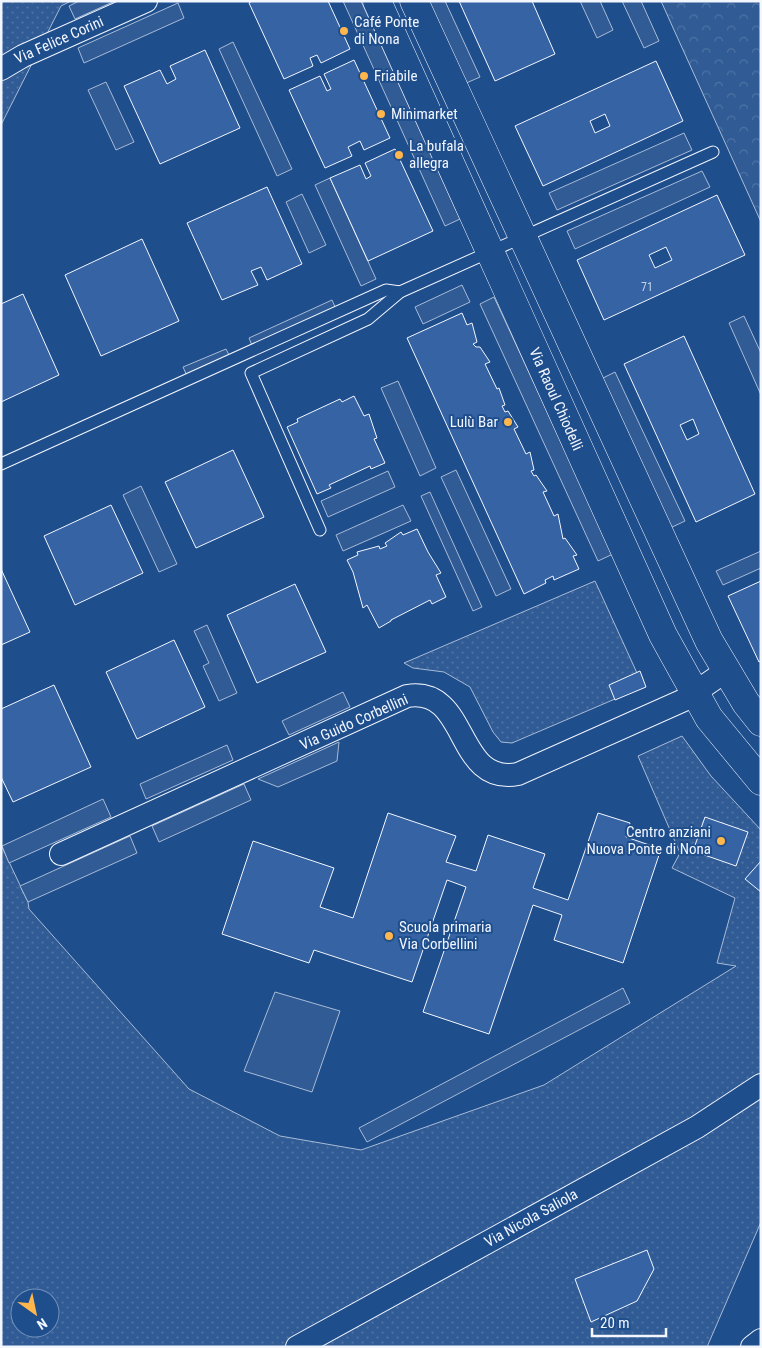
<svg xmlns="http://www.w3.org/2000/svg" width="762" height="1348" viewBox="0 0 762 1348" font-family="'Roboto Condensed',sans-serif">
<style>
.grass{fill:url(#grass-dots);stroke:#a8bbd7;fill-rule:evenodd}
.park{fill:url(#park-crowns);stroke:#a8bbd7}
.built{fill:#305b95;stroke:#a8bbd7}
.building{fill:#3563a3;stroke:#f2f6ff;fill-rule:evenodd}
.lines{fill:none;stroke-linecap:round;stroke-linejoin:round}
.lane-casing{stroke:#f2f6ff;stroke-width:13}
.street-casing{stroke:#f2f6ff;stroke-width:24}
.secondary-casing{stroke:#f2f6ff;stroke-width:29}
.lane{stroke:#1f4e8c;stroke-width:11}
.street{stroke:#1f4e8c;stroke-width:22}
.secondary{stroke:#1f4e8c;stroke-width:28}
.poi-dot{fill:#ffb74d;stroke:#1f4e8c;stroke-width:2}
.labels{text-anchor:middle;stroke-width:4;stroke-linejoin:round;paint-order:stroke}
.number-label{font-size:12px;fill:#c3d1e8}
.poi-label{font-size:15px;fill:#f2f6ff;stroke:#1f4e8c;text-anchor:start}
.street-label{font-size:15px;fill:#f2f6ff;stroke:#1f4e8c}
</style>
<defs>
<pattern id="grass-dots" width="8" height="8" patternUnits="userSpaceOnUse" patternTransform="scale(1.25)"><rect width="8" height="8" fill="#305b95"/><path d="M2 2h.1M6 6h.1" fill="none" stroke="#4e73a5" stroke-width="1.8" stroke-linecap="round"/></pattern>
<pattern id="park-crowns" width="20" height="18" patternUnits="userSpaceOnUse" patternTransform="scale(1.25)"><rect width="20" height="18" fill="#305b95"/><path d="M2 6a3 3 0 1 1 6 0M12 15a3 3 0 1 1 6 0" fill="none" stroke="#4e73a5"/></pattern>
</defs>
<rect width="100%" height="100%" fill="#1f4e8c"/>
<g class="grass">
<path d="M1,1H71L61,6L1,125Z"/>
<path d="M595,581L637,673L615,699L512,743L501,742L493,732L470,687L444,672L413,668L404,663Z"/>
<path d="M682,736L711,776L761,830V1222L707,1347H1V845L28,902L29,909L189,1089L280,1136L361,1150L544,1085L736,966L717,963L735,898L672,868L680,853L638,756ZM20,1298H50V1328H20Z"/>
</g>
<path class="park" d="M661,1H761V222L674,30Z"/>
<g class="built">
<path d="M79,1H115L75,19L69,6Z"/>
<path d="M343,1H361L460,219L445,226Z"/>
<path d="M427,1H445L480,77L464,84Z"/>
<path d="M580,1H600L613,30L597,38Z"/>
<path d="M622,1H641L659,41L644,48Z"/>
<path d="M178,3L184,18L84,63L78,48Z"/>
<path d="M233,42L292,169L277,176L219,49Z"/>
<path d="M106,82L134,142L116,150L88,90Z"/>
<path d="M684,133L692,150L557,210L549,193Z"/>
<path d="M702,171L710,187L575,249L567,231Z"/>
<path d="M330,178L376,279L361,286L315,185Z"/>
<path d="M302,194L326,245L309,253L286,202Z"/>
<path d="M462,285L470,302L423,324L415,307Z"/>
<path d="M494,297L613,554L598,561L480,304Z"/>
<path d="M332,300L336,309L253,348L249,338Z"/>
<path d="M744,316L761,353V395L729,323Z"/>
<path d="M226,349L230,357L187,376L183,367Z"/>
<path d="M615,372L685,521L668,529L599,380Z"/>
<path d="M398,381L436,468L420,476L381,388Z"/>
<path d="M456,470L511,589L496,596L441,477Z"/>
<path d="M388,471L395,487L328,517L321,501Z"/>
<path d="M141,486L177,564L159,572L123,495Z"/>
<path d="M430,492L482,607L473,611L421,496Z"/>
<path d="M403,505L411,521L343,551L336,535Z"/>
<path d="M761,551V568L723,585L716,571Z"/>
<path d="M207,625L237,693L219,701L203,666L209,663L194,631Z"/>
<path d="M343,692L350,707L289,735L282,721Z"/>
<path d="M339,742L337,761L278,787L258,779Z"/>
<path d="M227,745L233,760L146,799L140,784Z"/>
<path d="M244,784L251,800L159,842L152,826Z"/>
<path d="M103,799L111,817L9,863L2,846Z"/>
<path d="M130,836L137,853L28,902L20,886Z"/>
<path d="M623,988L630,1003L367,1142L359,1128Z"/>
<path d="M275,992L340,1011L312,1092L244,1071Z"/>
</g>
<g class="building">
<path d="M252,1H328L350,49L321,63L317,55L310,58L313,66L284,79L249,3Z"/>
<path d="M459,1H532L555,54L495,81Z"/>
<path d="M205,50L240,128L160,164L124,86L160,70L167,84L176,79L170,66Z"/>
<path d="M354,60L390,138L364,150L360,141L348,147L352,156L325,168L289,90L320,76L327,91L331,89L324,74Z"/>
<path d="M656,61L683,121L543,186L515,126ZM605,114L610,126L595,133L590,121Z"/>
<path d="M395,149L433,231L368,261L330,178L360,165L366,179L371,176L365,163Z"/>
<path d="M267,187L302,264L267,280L261,267L251,271L258,285L222,300L187,223Z"/>
<path d="M717,195L745,255L604,320L577,260ZM666,247L672,260L655,268L649,255Z"/>
<path d="M142,239L179,321L101,356L65,275Z"/>
<path d="M23,294L59,375L1,402V304Z"/>
<path d="M462,313L467,325L472,323L477,342L473,344L476,347H480L490,362L485,364L497,389L499,388L505,405L502,406L505,412L508,411L518,427L514,429L526,454L530,452L534,470L531,471L534,476L536,475L547,491L543,492L554,516L558,514L563,539L565,538L577,555L573,556L579,569L554,580L553,576L545,580L546,583L524,594L407,338Z"/>
<path d="M684,336L755,494L696,522L624,364ZM693,419L699,434L687,440L680,425Z"/>
<path d="M354,396L364,416L369,414L377,438L374,439L385,463L371,469L370,466L329,485L331,488L317,494L287,427L298,422L297,419L340,399L342,402Z"/>
<path d="M233,450L264,517L196,548L165,482Z"/>
<path d="M111,505L143,573L75,605L44,536Z"/>
<path d="M417,529L428,552L441,573L436,575L446,597L432,604L430,600L391,620V621L379,628L367,605L363,608L353,572L347,560L358,555L357,552L379,546L380,549L387,546L385,543L401,532L403,535Z"/>
<path d="M1,569L30,632L1,645Z"/>
<path d="M761,581V661L759,662L728,596Z"/>
<path d="M295,584L326,652L257,683L227,615Z"/>
<path d="M174,640L205,707L137,739L106,672Z"/>
<path d="M640,671L646,687L615,700L609,685Z"/>
<path d="M54,685L91,767L13,802L1,777V709Z"/>
<path d="M388,813L456,836L446,862L476,871L488,835L545,854L533,888L568,900L598,813L630,823L626,837L661,849L623,963L554,940L562,915L533,905L489,1034L423,1012L466,887L447,880L412,982L314,950L309,963L222,934L253,841L334,868L320,907L353,918Z"/>
<path d="M705,817L748,832L736,866L693,851Z"/>
<path d="M761,861V892L745,879Z"/>
<path d="M647,1250L654,1269L637,1301L591,1322L575,1279Z"/>
</g>
<g class="lines">
<g class="lane-casing">
<g id="lane">
<path d="M1,464L386,290L400,292"/>
<path d="M320,530L251,373L368,319L400,292L713,152"/>
</g>
</g>
<g class="street-casing">
<g id="street">
<path d="M1,69L23,56L146,1"/>
<path d="M61,854L407,696C470,686 454,786 518,774L684,700L726,671"/>
<path d="M297,1347L697,1127L761,1085"/>
<path d="M752,1347L761,1340"/>
</g>
</g>
<g class="secondary-casing">
<g id="secondary">
<path d="M377,1L663,635L709,718L761,781"/>
<path d="M414,1L709,641L746,703L761,722"/>
</g>
</g>
<use href="#lane" class="lane"/>
<use href="#street" class="street"/>
<use href="#secondary" class="secondary"/>
</g>
<g class="poi-dot">
<circle cx="344" cy="31" r="5"/>
<circle cx="364" cy="76" r="5"/>
<circle cx="381" cy="114" r="5"/>
<circle cx="399" cy="155" r="5"/>
<circle cx="508" cy="422" r="5"/>
<circle cx="721" cy="841" r="5"/>
<circle cx="389" cy="936" r="5"/>
</g>
<g class="labels">
<g class="number-label">
<text x="647" y="291">71</text>
</g>
<g class="poi-label">
<text x="354" y="27">Café Ponte<tspan x="354" dy="17">di Nona</tspan></text>
<text x="374" y="81">Friabile</text>
<text x="391" y="119">Minimarket</text>
<text x="409" y="151">La bufala<tspan x="409" dy="17">allegra</tspan></text>
<text x="498" y="427" text-anchor="end">Lulù Bar</text>
<text x="711" y="837" text-anchor="end">Centro anziani<tspan x="711" dy="17">Nuova Ponte di Nona</tspan></text>
<text x="399" y="932">Scuola primaria<tspan x="399" dy="17">Via Corbellini</tspan></text>
</g>
<g class="street-label">
<text transform="translate(59 40) rotate(-24)" y="5">Via Felice Corini</text>
<text transform="translate(556 399) rotate(66)" y="5">Via Raoul Chiodelli</text>
<text transform="translate(354 722) rotate(-24)" y="5">Via Guido Corbellini</text>
<text transform="translate(531 1218) rotate(-29)" y="5">Via Nicola Saliola</text>
</g>
</g>
<rect width="762" height="1348" fill="none" stroke="#f2f6ff" stroke-width="5"/>
<g transform="translate(35 1313) rotate(147)"><circle r="24" fill="#1f4e8c" stroke="#7391ba"/>
<path d="M0-4L9 19L0 12L-9 19Z" fill="#ffb74d"/>
<text y="-8" font-size="14" font-weight="bold" text-anchor="middle" fill="#f2f6ff">N</text>
</g>
<path d="M592 1328v8h74v-8" fill="none" stroke="#f2f6ff" stroke-width="2.5"/>
<text x="600" y="1328" font-size="15" fill="#f2f6ff" stroke="#1f4e8c" stroke-width="4" paint-order="stroke">20 m</text>
</svg>
